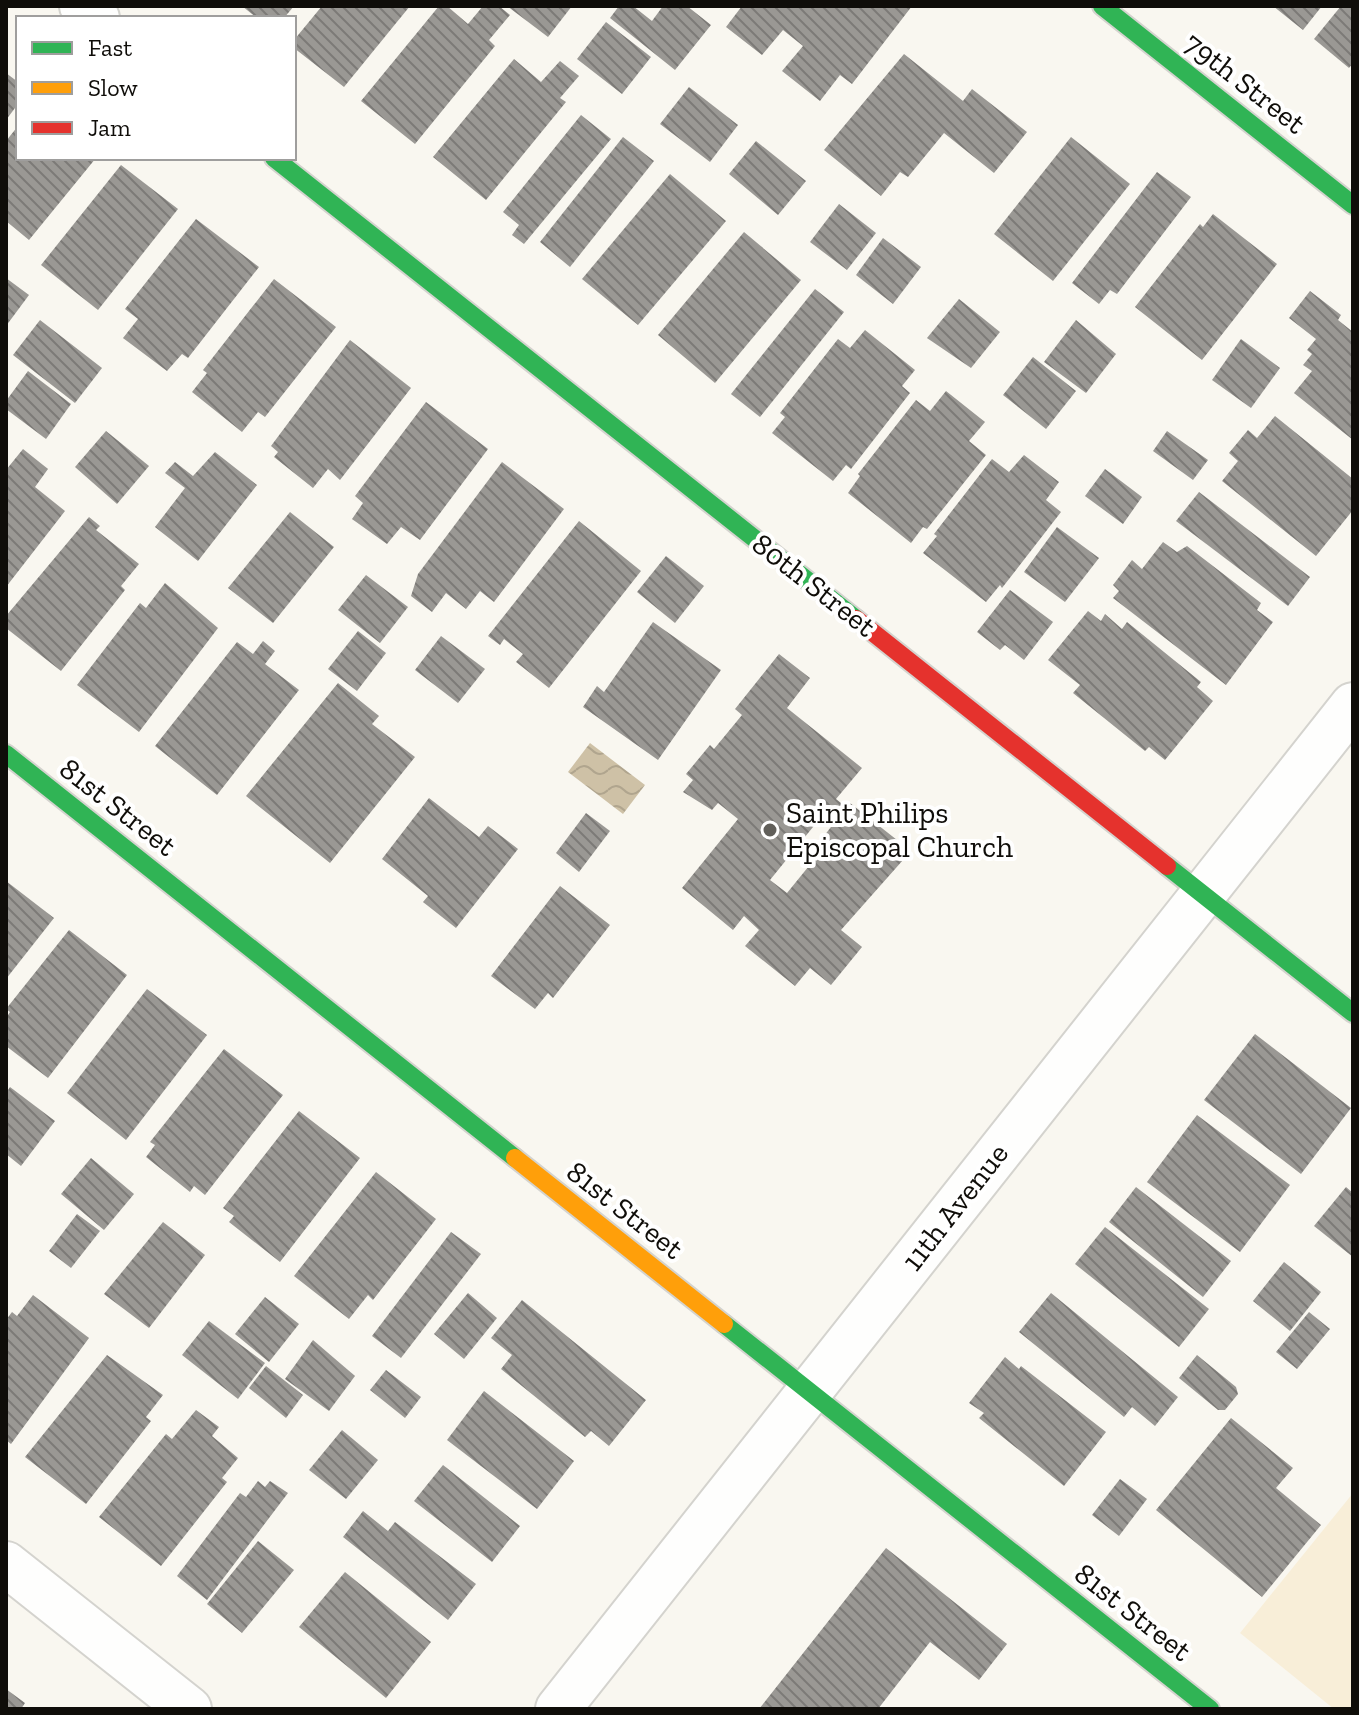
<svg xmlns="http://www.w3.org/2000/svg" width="1359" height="1715" viewBox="0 0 1359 1715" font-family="'Zilla Slab',serif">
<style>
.green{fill:#f8eed8}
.water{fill:url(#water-waves)}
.building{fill:url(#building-back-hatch);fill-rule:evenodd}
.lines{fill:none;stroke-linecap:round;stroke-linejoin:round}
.street-casing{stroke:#d4d3ce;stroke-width:48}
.fast-casing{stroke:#d4d3ce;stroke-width:22}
.slow-casing{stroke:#d4d3ce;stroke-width:22}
.jam-casing{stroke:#d4d3ce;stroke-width:22}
.street{stroke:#fefefd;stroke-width:44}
.fast{stroke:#30b455;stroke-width:18}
.slow{stroke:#ff9f0a;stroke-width:18}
.jam{stroke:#e5322d;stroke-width:18}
.poi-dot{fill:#615f5a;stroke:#fff;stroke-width:3}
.labels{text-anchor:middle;stroke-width:8;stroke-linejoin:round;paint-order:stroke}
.street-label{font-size:30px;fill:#0f0d09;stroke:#fff}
.poi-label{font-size:30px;fill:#0f0d09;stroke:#fff;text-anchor:start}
</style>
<defs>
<pattern id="water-waves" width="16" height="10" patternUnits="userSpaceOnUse" patternTransform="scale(2)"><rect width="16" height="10" fill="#cec1a6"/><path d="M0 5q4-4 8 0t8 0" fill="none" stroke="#b0a58e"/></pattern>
<pattern id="building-back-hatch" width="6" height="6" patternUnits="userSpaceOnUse" patternTransform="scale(2)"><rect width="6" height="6" fill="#9a9894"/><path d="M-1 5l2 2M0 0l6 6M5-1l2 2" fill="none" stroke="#7c7a77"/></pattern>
</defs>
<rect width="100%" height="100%" fill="#f9f7f0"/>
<path class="green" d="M1353,1493V1709H1334L1240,1633Z"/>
<path class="water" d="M590,743L645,785L623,814L568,772Z"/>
<g class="building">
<path d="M242,6H294L284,18H257Z"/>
<path d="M322,6H410L344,87L294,48V40Z"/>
<path d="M439,6H447L468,24L483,6H499L510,15L489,40L495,46L415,144L361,101Z"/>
<path d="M507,6H572L548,37Z"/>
<path d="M619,6H633L652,21L663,6H687L711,25L675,70L610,18Z"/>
<path d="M742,6H912L852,84L840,75L820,101L782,71L803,46L783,30L762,55L726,27Z"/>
<path d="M1273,6H1322L1303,30Z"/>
<path d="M1341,6H1353V63L1349,68L1314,39Z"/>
<path d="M606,22L651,57L622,94L577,59Z"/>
<path d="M904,54L963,101L972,89L1027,132L994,173L944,133L908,177L900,172L881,196L824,150Z"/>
<path d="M514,59L541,82L560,61L579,76L560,98L566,102L486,200L433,157Z"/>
<path d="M6,73L18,82V104L6,120Z"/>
<path d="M689,87L738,125L710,162L660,124Z"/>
<path d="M581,115L611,139L524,244L512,235L519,225L503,212Z"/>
<path d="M18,126V158H96L29,240L6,221V141Z"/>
<path d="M623,137L654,161L570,267L540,242Z"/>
<path d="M1071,137L1130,184L1053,281L994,234Z"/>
<path d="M756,141L806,181L778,215L729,174Z"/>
<path d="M121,165L178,209L98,310L41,265Z"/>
<path d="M1157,172L1191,197L1117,294L1110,290L1099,304L1072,283Z"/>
<path d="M670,174L726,221L638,325L582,279Z"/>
<path d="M839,204L876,233L847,270L810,242Z"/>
<path d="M1213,214L1277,264L1202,360L1135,307L1200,224L1203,227Z"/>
<path d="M196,219L259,267L188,358L182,354L167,371L123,338L138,319L125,309Z"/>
<path d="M744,232L801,280L715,383L658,335Z"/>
<path d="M883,238L921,267L893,304L856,275Z"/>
<path d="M6,278L29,295L6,326Z"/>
<path d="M274,279L336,327L265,417L258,412L242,432L192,392L207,373L203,370Z"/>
<path d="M815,289L844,312L760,417L731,394Z"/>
<path d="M1310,291L1341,315L1338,320L1353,332V440L1294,393L1312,371L1303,365L1312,354L1307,350L1316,339L1289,318Z"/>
<path d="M959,299L1000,332L971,368L927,338Z"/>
<path d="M40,320L102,368L75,403L13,355Z"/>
<path d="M1076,320L1116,354L1086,393L1044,362Z"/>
<path d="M865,330L915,370L902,386L910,393L851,469L846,465L833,481L772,433L785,417L780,413L838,339L850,348Z"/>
<path d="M1241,339L1280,368L1251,408L1212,380Z"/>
<path d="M350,340L411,388L340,480L328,469L313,488L274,457L278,452L271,446Z"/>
<path d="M1033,357L1076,391L1046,429L1003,395Z"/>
<path d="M28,371L71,404L46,439L6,409V401Z"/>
<path d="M946,391L985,422L969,441L986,455L927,529L923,527L911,543L848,493L860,476L858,474L916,400L930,411Z"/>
<path d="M426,402L488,449L420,540L401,527L387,544L352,519L363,503L355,496Z"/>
<path d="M1275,416L1353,479V510L1316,556L1222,481L1238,461L1229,453L1248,430L1257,438Z"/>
<path d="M106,431L149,466L117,504L75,467Z"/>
<path d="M1167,431L1208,460L1193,480L1153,451Z"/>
<path d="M23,449L48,469L35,487L65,511L6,587V470Z"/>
<path d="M215,452L257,485L198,561L155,527L185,488L165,473L175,462L193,476Z"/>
<path d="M1024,455L1059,482L1046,500L1061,512L1002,588L1000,585L986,602L923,553L937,536L934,534L992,459L1009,472Z"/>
<path d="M502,462L564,509L494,602L480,591L466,609L446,593L432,612L411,596L418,574Z"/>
<path d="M1105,469L1142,497L1123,524L1085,496Z"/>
<path d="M1199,492L1310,577L1288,606L1176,521Z"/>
<path d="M290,512L334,547L273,623L228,588Z"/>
<path d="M89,517L100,526L96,530L139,564L121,586L125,590L61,671L6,628V616Z"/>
<path d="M579,521L641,571L549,688L516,662L523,654L504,639L500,645L488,636Z"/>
<path d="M1057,527L1099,558L1065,602L1024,572Z"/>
<path d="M1163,542L1177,552L1187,546L1261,603L1257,610L1273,622L1226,685L1113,598L1119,591L1113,585L1132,560L1142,569Z"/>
<path d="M666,556L704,586L675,623L637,592Z"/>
<path d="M366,575L408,607L380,643L338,610Z"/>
<path d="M165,583L218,628L139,732L77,685L140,603L146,608Z"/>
<path d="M1010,590L1053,622L1024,660L1005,645L1000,650L977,632Z"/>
<path d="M1088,611L1101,621L1105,614L1122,629L1127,622L1201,682L1197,687L1213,701L1165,760L1149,747L1145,751L1073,693L1080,685L1048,660Z"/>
<path d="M653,622L721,670L658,760L583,707L597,686L604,692Z"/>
<path d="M358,631L386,653L357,691L328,669Z"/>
<path d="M441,636L485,669L458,703L415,670Z"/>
<path d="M263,641L275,651L265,664L299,690L217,795L155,746L237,642L253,654Z"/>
<path d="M779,654L810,678L787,708L862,768L836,799L846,807L850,803L911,851L841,930L862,947L831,985L810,968L795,986L745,946L759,930L744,916L733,930L682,888L738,819L718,803L712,810L683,792L693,780L686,774L710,745L714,749L742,715L735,709ZM826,811L837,819L821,840L826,845L787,893L770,880Z"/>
<path d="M338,683L379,716L372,724L415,757L330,863L246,796Z"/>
<path d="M429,798L479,837L488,826L518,849L456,928L423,902L428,896L382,859Z"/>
<path d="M586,813L610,831L579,872L556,853Z"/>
<path d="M6,881L54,918L6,979Z"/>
<path d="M560,886L610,925L553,998L548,993L535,1009L491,976Z"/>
<path d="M69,930L127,975L48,1078L6,1046V1018L10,1012L6,1009Z"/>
<path d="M147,989L207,1035L126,1140L67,1093Z"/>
<path d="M1255,1034L1351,1108L1301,1174L1204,1100Z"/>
<path d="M224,1049L283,1095L205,1195L194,1186L190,1192L146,1157L155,1145L150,1142Z"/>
<path d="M10,1087L55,1121L21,1166L6,1154V1093Z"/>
<path d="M299,1111L360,1158L280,1262L229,1222L234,1216L223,1208Z"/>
<path d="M1197,1115L1290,1185L1240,1252L1147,1182Z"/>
<path d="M91,1158L134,1194L104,1230L61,1194Z"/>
<path d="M376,1172L436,1219L373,1300L368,1295L349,1319L294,1276Z"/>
<path d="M1136,1187L1231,1261L1203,1297L1109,1222Z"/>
<path d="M1346,1187L1353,1193V1257L1314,1226Z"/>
<path d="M77,1214L100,1231L71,1268L49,1251Z"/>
<path d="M163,1222L205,1255L149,1328L104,1294Z"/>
<path d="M1105,1227L1209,1309L1179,1347L1075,1264Z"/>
<path d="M451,1232L481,1254L401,1358L372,1336Z"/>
<path d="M1284,1262L1321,1292L1290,1331L1253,1301Z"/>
<path d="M468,1293L497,1318L464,1359L434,1334Z"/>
<path d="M1051,1293L1178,1397L1155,1426L1132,1407L1124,1417L1019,1332Z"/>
<path d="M33,1295L89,1338L11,1444L6,1440V1320L12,1312L17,1316Z"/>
<path d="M265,1297L299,1324L269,1362L235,1334Z"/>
<path d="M522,1300L646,1400L609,1446L591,1431L585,1437L501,1369L512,1355L491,1338Z"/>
<path d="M1309,1312L1330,1329L1297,1369L1276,1352Z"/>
<path d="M209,1321L265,1363L238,1399L182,1355Z"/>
<path d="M313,1340L355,1376L329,1411L285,1379Z"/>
<path d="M107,1355L163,1395L146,1417L151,1421L86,1504L25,1457Z"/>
<path d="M1197,1355L1236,1387L1238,1394L1225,1410H1218L1179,1378Z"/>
<path d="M1005,1357L1019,1369L1021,1366L1106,1432L1064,1486L979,1418L984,1413L969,1403Z"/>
<path d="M266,1366L303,1395L286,1418L249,1388Z"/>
<path d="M386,1370L421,1397L405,1418L370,1390Z"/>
<path d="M484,1391L574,1461L537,1509L447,1440Z"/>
<path d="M196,1410L219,1427L212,1436L238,1458L222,1478L227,1482L161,1566L99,1517L166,1434L172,1439Z"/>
<path d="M1231,1418L1293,1468L1276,1488L1321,1525L1262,1597L1156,1510Z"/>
<path d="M342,1430L378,1460L346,1499L309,1470Z"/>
<path d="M443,1465L520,1526L492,1562L414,1501Z"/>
<path d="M1120,1479L1147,1499L1119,1536L1092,1515Z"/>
<path d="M258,1481L265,1487L270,1481L288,1493L207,1600L177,1576L240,1493L246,1497Z"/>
<path d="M363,1511L388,1531L395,1522L476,1584L448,1620L343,1537Z"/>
<path d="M258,1541L294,1570L242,1633L207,1604Z"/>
<path d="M886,1548L1007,1644L979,1680L930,1642L878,1709H759Z"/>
<path d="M345,1572L431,1642L386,1698L299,1627Z"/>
<path d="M6,1689L25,1703L21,1709H6Z"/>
</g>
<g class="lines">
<g class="street-casing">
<g id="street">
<path d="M82,6L97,18"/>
<path d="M6,1564L189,1709"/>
<path d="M558,1709L1353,705"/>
</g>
</g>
<g class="fast-casing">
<g id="fast">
<path d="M1102,6L1353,205"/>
<path d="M274,158L856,619"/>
<path d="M6,754L515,1158"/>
<path d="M1167,866L1353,1013"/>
<path d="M724,1324L1210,1709"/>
</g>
</g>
<g class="slow-casing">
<path id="slow" d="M515,1158L724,1324"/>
</g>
<g class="jam-casing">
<path id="jam" d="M856,619L1167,866"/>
</g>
<use href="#street" class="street"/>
<use href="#fast" class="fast"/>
<use href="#slow" class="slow"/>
<use href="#jam" class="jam"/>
</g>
<circle class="poi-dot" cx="770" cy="830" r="8"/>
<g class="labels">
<g class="street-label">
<text transform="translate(1245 83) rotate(38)" y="10">79th Street</text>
<text transform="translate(814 585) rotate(38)" y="10">80th Street</text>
<text transform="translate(118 807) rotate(38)" y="10">81st Street</text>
<text transform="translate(955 1207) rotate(-52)" y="10">11th Avenue</text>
<text transform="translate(625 1210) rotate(38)" y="10">81st Street</text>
<text transform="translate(1133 1612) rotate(38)" y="10">81st Street</text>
</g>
<g class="poi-label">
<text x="786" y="823">Saint Philips<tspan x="786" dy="34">Episcopal Church</tspan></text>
</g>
</g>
<rect width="1359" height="1715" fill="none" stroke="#0f0d09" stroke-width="16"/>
<rect x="16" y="16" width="280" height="144" fill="#ffffff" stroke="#9f9e9d" stroke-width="2"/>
<rect x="32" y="42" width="40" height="12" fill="#30b455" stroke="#9f9e9d" stroke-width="2"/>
<text x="88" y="56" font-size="24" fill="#0f0d09">Fast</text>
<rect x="32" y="82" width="40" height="12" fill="#ff9f0a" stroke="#9f9e9d" stroke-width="2"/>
<text x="88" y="96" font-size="24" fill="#0f0d09">Slow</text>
<rect x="32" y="122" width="40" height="12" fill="#e5322d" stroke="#9f9e9d" stroke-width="2"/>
<text x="88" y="136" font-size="24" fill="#0f0d09">Jam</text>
</svg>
